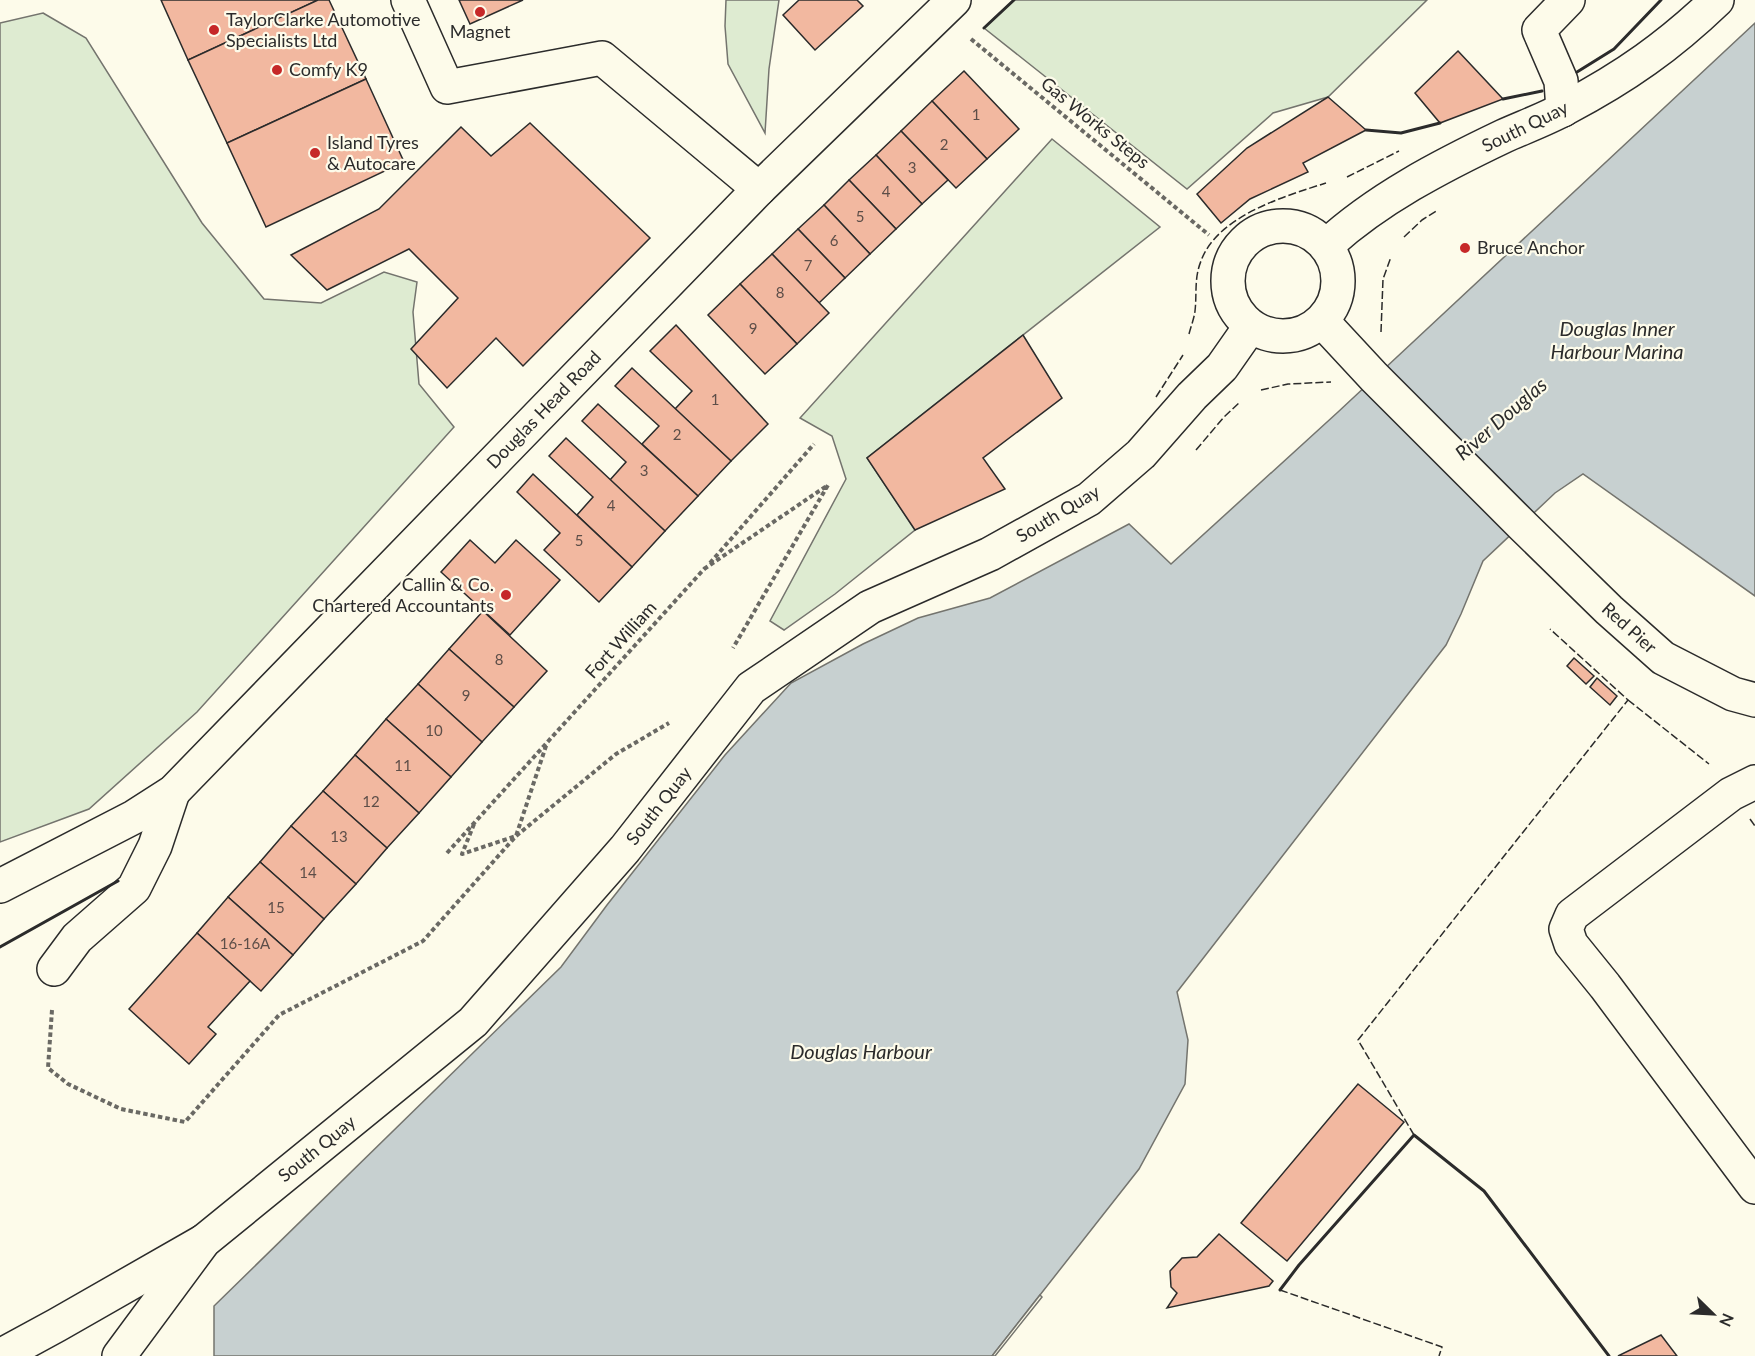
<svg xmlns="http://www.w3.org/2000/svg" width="1755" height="1356" viewBox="0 0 1755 1356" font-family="Lato,sans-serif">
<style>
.green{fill:#deebd1;stroke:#74746e;stroke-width:1.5}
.water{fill:#c7d0d0;stroke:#74746e;stroke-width:1.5}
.pier{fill:#fdfbea;stroke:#74746e;stroke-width:1.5}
.building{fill:#f2b8a0;stroke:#2b2b2b;stroke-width:1.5}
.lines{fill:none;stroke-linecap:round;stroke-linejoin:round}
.minor-casing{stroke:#2b2b2b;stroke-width:36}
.major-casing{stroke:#2b2b2b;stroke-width:36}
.path{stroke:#6a6964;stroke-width:4;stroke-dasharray:4.5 3;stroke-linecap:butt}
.minor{stroke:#fdfbea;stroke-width:33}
.major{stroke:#fdfbea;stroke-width:33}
.fence{stroke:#2b2b2b;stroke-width:1.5;stroke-dasharray:8 3;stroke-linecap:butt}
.wall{stroke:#2b2b2b;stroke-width:3}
.poi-dot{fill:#c62828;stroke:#fdfbea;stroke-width:2}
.labels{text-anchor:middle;stroke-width:4.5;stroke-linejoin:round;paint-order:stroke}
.number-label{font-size:15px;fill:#5d4e48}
.poi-label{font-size:18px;fill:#2b2b2b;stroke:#fdfbea;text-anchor:start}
.street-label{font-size:18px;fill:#2b2b2b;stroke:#fdfbea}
.water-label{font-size:20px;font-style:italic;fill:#2b2b2b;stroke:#fdfbea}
</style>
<rect width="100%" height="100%" fill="#fdfbea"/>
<g class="green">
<path d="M726,0H779L769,69L765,133L728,64L725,26Z"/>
<path d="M1014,0H1427L1328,97L1273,113L1187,189L984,28Z"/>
<path d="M43,13L86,38L202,223L264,299L321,303L384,272L417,282L413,312L419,384L454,427L197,712L89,809L0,842V23Z"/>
<path d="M1052,139L1160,227L867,458L915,530L835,594L784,630L770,621L846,479L832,436L800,418Z"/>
</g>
<path class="water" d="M1755,23V596L1583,474L1555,493L1483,561L1461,614L1446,645L1177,992L1188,1040L1185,1084L1139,1169L992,1356H214V1306L561,967L607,905L725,755L791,683L863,644L918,618L990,598L1129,524L1171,564L1338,412Z"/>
<path class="pier" d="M1040,1295L1042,1297L995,1356H992Z"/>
<g class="building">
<path d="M161,0H318L188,60Z"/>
<path d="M318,0H329L366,79L227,143L188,60Z"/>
<path d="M459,0H523L470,24Z"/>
<path d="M799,0H857L863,6L815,50L783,15Z"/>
<path d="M1458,51L1503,99L1440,123L1415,93Z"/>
<path d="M964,71L1019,129L987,159L932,101Z"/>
<path d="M366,79L404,162L266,227L227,143Z"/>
<path d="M1328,97L1366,130L1303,163L1308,172L1250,199L1221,223L1197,194L1247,148Z"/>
<path d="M932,101L987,159L956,188L901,131Z"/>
<path d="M530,123L650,238L523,366L496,338L447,388L411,349L458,298L409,249L327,290L291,255L379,209L461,127L491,156Z"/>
<path d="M901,131L948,180L922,204L876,155Z"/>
<path d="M876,155L922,204L896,229L849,180Z"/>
<path d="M849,180L896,229L870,254L824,205Z"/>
<path d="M824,205L870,254L845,278L798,229Z"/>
<path d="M798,229L845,278L819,303L772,254Z"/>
<path d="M772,254L829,313L797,344L740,284Z"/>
<path d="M740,284L797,344L765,374L708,315Z"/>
<path d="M676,325L768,424L731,461L675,409L692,391L650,351Z"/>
<path d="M1023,335L1062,398L983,458L1005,489L915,530L867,458Z"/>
<path d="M632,368L731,461L698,496L642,444L659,426L615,386Z"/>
<path d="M598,404L698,496L665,531L610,480L626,462L582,421Z"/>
<path d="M566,438L665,531L632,567L577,515L593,497L549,456Z"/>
<path d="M533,474L632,567L599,602L544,550L560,533L517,492Z"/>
<path d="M470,540L495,563L516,540L560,580L510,635L441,572Z"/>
<path d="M483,611L547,671L514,707L449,649Z"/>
<path d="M449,649L514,707L482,742L418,684Z"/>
<path d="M1574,658L1594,676L1586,684L1567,666Z"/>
<path d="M1597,678L1617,696L1610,705L1590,687Z"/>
<path d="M418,684L482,742L451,777L386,719Z"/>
<path d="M386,719L451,777L419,813L355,755Z"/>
<path d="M355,755L419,813L387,848L323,791Z"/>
<path d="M323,791L387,848L356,884L291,826Z"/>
<path d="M291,826L356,884L324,919L260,862Z"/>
<path d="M260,862L324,919L293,955L228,897Z"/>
<path d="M228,897L293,955L261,991L197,933Z"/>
<path d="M197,933L250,981L208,1027L216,1034L189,1064L129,1009Z"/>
<path d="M1358,1084L1404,1122L1287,1261L1241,1223Z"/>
<path d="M1219,1234L1273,1281L1269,1286L1167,1308L1177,1293L1171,1287L1170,1271L1182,1258L1197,1257Z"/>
<path d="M1661,1335L1677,1356H1618Z"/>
</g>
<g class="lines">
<g class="minor-casing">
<g id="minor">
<path d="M408,0L447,87L602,58L759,189"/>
<path d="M1563,110L1561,81L1539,30L1568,0"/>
<path d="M1755,782L1731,794L1572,915L1566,929L1571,944L1605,986L1755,1187"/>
<path d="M54,969L77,938L134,888L155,846L173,792"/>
<path d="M0,1356L57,1325L204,1241"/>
</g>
</g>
<g class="major-casing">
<g id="major">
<circle cx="1283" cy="281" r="55"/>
<path d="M1326,246C1377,199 1441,166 1504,136C1524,127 1546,119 1566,108C1625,77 1669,46 1717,0"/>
<path d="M1322,321L1374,377L1523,526L1609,610L1663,658L1733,694L1755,700"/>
<path d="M0,886L134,817L173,792L759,189L954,0"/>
<path d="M119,1356L204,1241L473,1022L625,849L751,688L870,607L990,554L1089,499L1141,454L1192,396L1222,367L1250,327"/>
</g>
</g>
<g class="path">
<path d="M971,39L1209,235"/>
<path d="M710,563L814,444"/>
<path d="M704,569L828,485L733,648"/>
<path d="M474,824L462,854L516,836L547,743"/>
<path d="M447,853L705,568"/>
<path d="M52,1010L48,1068L68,1084L121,1109L185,1122L279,1015L423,941L516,836L616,754L669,723"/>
</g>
<use href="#minor" class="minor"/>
<use href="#major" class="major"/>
<g class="fence">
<path d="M1347,177L1399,151"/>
<path d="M1404,237L1422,220L1438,210"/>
<path d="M1381,332L1383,279L1391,257"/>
<path d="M1189,334C1191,326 1194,319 1195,311C1197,294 1194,278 1201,261C1217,216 1285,196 1326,183"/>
<path d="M1261,390L1288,384L1331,382"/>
<path d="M1156,397L1183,355"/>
<path d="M1196,450L1224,417L1239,403"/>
<path d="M1628,700L1709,764"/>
<path d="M1750,819L1755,826"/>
<path d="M1414,1135L1358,1040L1628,700L1550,629"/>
<path d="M1280,1290L1442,1347L1439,1356"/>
</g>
<g class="wall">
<path d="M984,28L1014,0"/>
<path d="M1577,72L1614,49L1661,0"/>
<path d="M1503,99L1542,91"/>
<path d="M1366,130L1401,133L1440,123"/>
<path d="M0,947L118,881"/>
<path d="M1280,1290L1299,1265L1414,1135L1484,1191L1609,1356"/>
</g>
</g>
<g class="poi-dot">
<circle cx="480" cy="12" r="6"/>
<circle cx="214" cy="30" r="6"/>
<circle cx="277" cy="70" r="6"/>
<circle cx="315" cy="153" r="6"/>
<circle cx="1465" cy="248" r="6"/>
<circle cx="506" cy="595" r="6"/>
</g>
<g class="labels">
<g class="number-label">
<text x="976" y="120">1</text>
<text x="944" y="150">2</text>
<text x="912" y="173">3</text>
<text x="886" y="197">4</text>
<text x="860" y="222">5</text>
<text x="834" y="246">6</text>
<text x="808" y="271">7</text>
<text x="780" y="298">8</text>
<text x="753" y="334">9</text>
<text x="715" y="405">1</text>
<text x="677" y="440">2</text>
<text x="644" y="476">3</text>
<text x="611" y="511">4</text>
<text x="579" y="546">5</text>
<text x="499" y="665">8</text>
<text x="466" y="701">9</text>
<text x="434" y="736">10</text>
<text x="403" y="771">11</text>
<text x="371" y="807">12</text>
<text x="339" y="842">13</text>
<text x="308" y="878">14</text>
<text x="276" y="913">15</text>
<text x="245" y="949">16-16A</text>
</g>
<g class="poi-label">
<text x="226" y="26">TaylorClarke Automotive<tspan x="226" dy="21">Specialists Ltd</tspan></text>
<text x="480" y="38" text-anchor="middle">Magnet</text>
<text x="289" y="76">Comfy K9</text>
<text x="327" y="149">Island Tyres<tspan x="327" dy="21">&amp; Autocare</tspan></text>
<text x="1477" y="254">Bruce Anchor</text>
<text x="494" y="591" text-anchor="end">Callin &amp; Co.<tspan x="494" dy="21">Chartered Accountants</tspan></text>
</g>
<g class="street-label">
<text transform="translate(1095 123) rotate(39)" y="6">Gas Works Steps</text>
<text transform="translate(1525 127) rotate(-26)" y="6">South Quay</text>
<text transform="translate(544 410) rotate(-46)" y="6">Douglas Head Road</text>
<text transform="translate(1058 514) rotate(-31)" y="6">South Quay</text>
<text transform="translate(1629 628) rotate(42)" y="6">Red Pier</text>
<text transform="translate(621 640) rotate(-48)" y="6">Fort William</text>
<text transform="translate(659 806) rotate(-52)" y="6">South Quay</text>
<text transform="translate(317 1149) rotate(-39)" y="6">South Quay</text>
</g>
<g class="water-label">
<text x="1617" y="336">Douglas Inner<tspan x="1617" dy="23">Harbour Marina</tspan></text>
<text transform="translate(1501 419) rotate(-41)" y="7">River Douglas</text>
<text x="861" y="1059">Douglas Harbour</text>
</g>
</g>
<g transform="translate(1713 1314) rotate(114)" stroke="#fdfbea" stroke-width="4.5" paint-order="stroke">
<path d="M0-4.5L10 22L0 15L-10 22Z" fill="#2b2b2b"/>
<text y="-9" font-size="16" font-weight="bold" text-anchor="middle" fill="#2b2b2b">N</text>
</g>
</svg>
